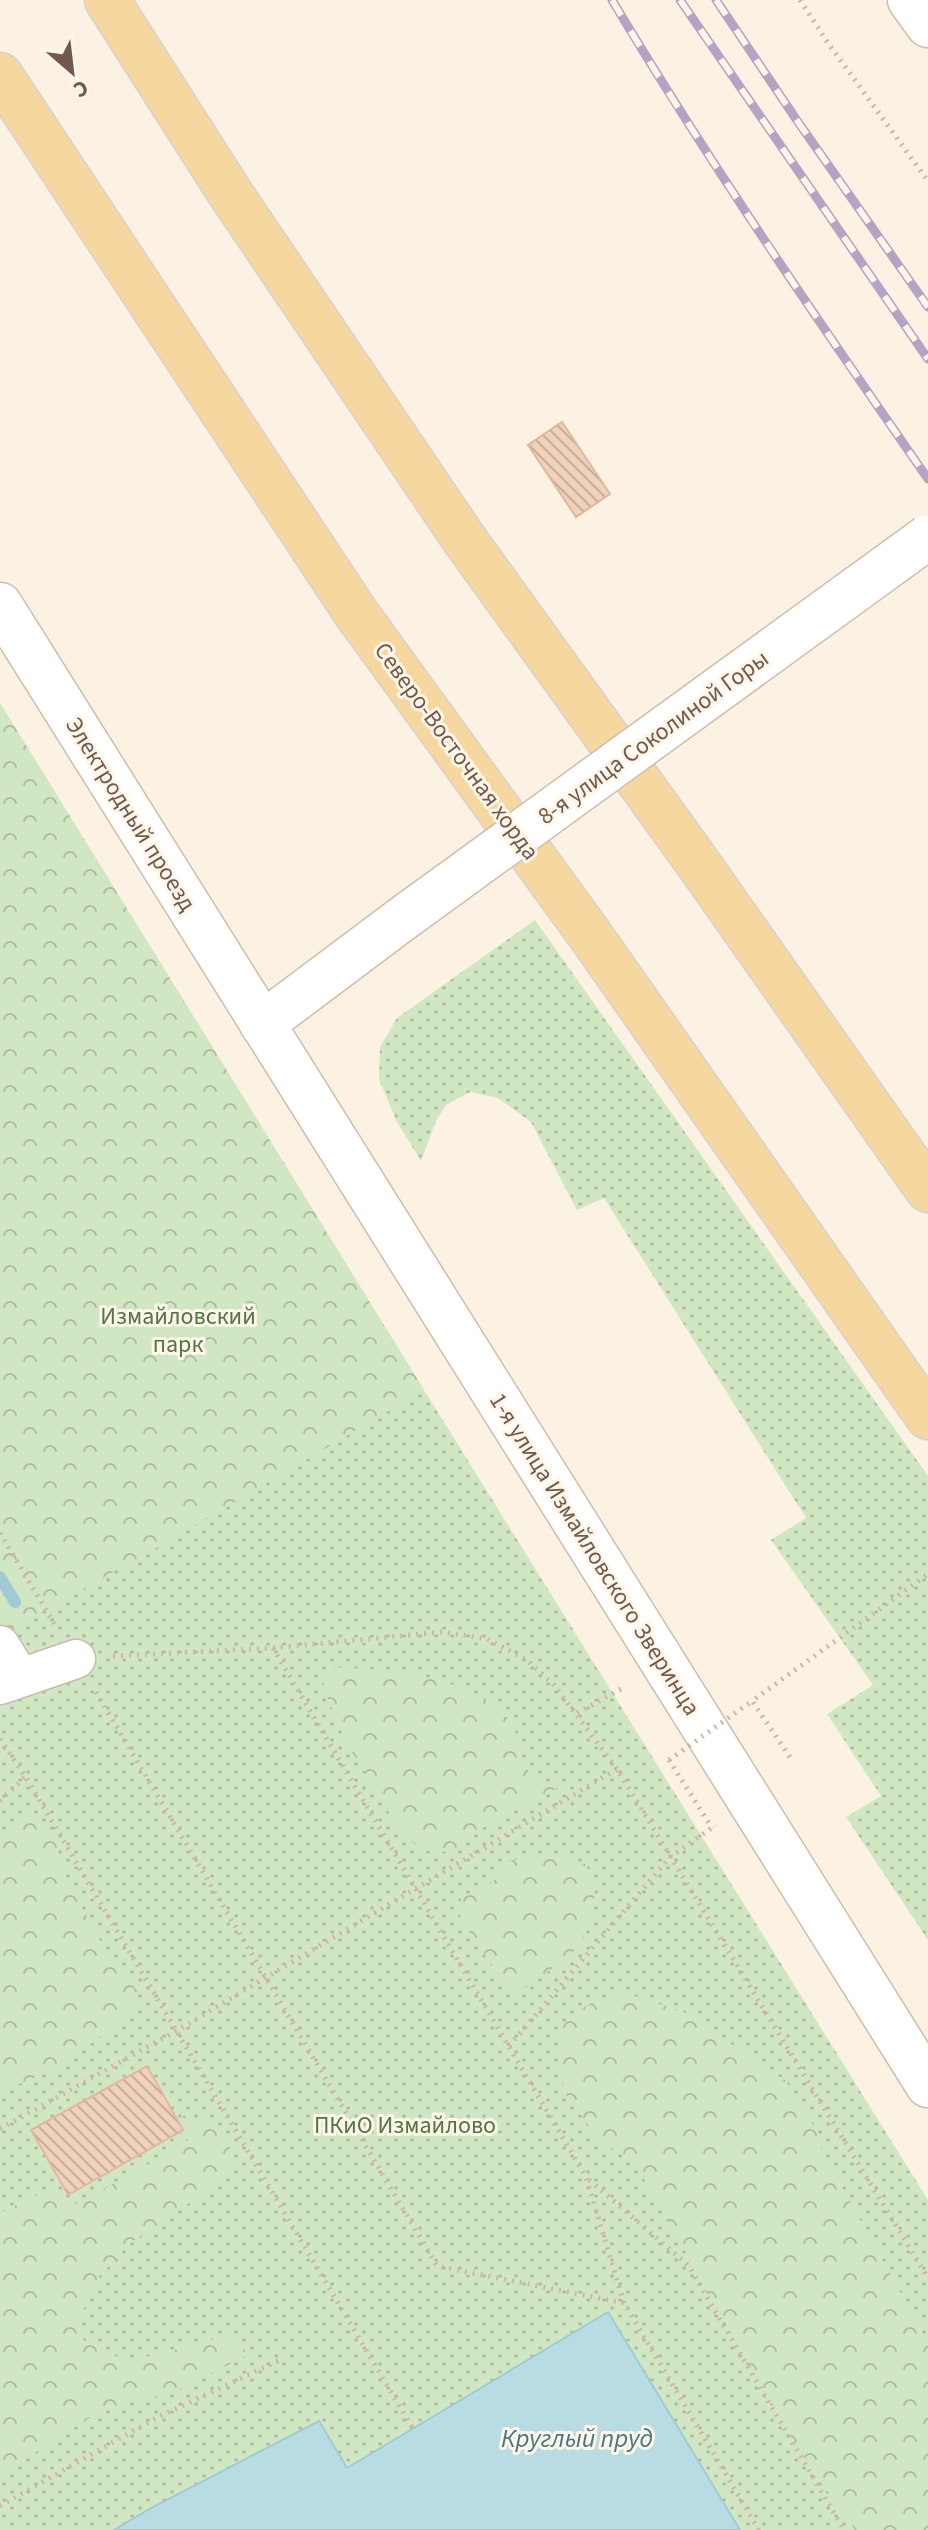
<svg xmlns="http://www.w3.org/2000/svg" width="928" height="2530" viewBox="0 0 928 2530" font-family="'Source Sans 3',sans-serif">
<style>
.green{fill:url(#green-dots)}
.forest{fill:url(#forest-crowns)}
.water{fill:#b9dce3;stroke:#a0cbd4;stroke-width:2}
.lines{fill:none;stroke-linecap:round;stroke-linejoin:round}
.stream{stroke:#a0cbd4;stroke-width:12}
.building{fill:url(#building-back-hatch);stroke:#e1b89e;stroke-width:2}
.street-casing{stroke:#ccbaaa;stroke-width:41}
.secondary-casing{stroke:#d0bcab;stroke-width:47}
.primary-casing{stroke:#d8d1cd;stroke-width:47}
.path{stroke:#d3b5a0;stroke-width:5;stroke-dasharray:2 6;stroke-linecap:butt}
.street{stroke:#fff;stroke-width:38}
.secondary{stroke:#fff;stroke-width:44}
.primary{stroke:#f6d79f;stroke-width:44}
.rail-casing{stroke:#b5a3c3;stroke-width:9}
.rail{stroke:#fef6e9;stroke-width:6;stroke-dasharray:18;stroke-linecap:butt}
.secondary-bridge-casing{stroke:#d0bcab;stroke-width:47;stroke-linecap:butt}
.path-bridge{stroke:#d3b5a0;stroke-width:5;stroke-dasharray:2 6;stroke-linecap:butt}
.secondary-bridge{stroke:#fff;stroke-width:44}
.labels{text-anchor:middle;stroke-width:6;stroke-linejoin:round;paint-order:stroke}
.street-label{font-size:24px;fill:#72594b;stroke:#fef6e9}
.park-label{font-size:24px;fill:#527743;stroke:#fef6e9}
.water-label{font-size:26px;font-style:italic;fill:#467984;stroke:#fef6e9}
</style>
<defs>
<pattern id="green-dots" width="8" height="8" patternUnits="userSpaceOnUse" patternTransform="scale(2)"><rect width="8" height="8" fill="#d1e7c3"/><path d="M2 2h.1M6 6h.1" fill="none" stroke="#aebea0" stroke-width="1.8" stroke-linecap="round"/></pattern>
<pattern id="forest-crowns" width="20" height="18" patternUnits="userSpaceOnUse" patternTransform="scale(2)"><rect width="20" height="18" fill="#d1e7c3"/><path d="M2 6a3 3 0 1 1 6 0M12 15a3 3 0 1 1 6 0" fill="none" stroke="#aebea0"/></pattern>
<pattern id="building-back-hatch" width="6" height="6" patternUnits="userSpaceOnUse" patternTransform="scale(2)"><rect width="6" height="6" fill="#efd1bc"/><path d="M-1 5l2 2M0 0l6 6M5-1l2 2" fill="none" stroke="#c6ad9b"/></pattern>
</defs>
<rect width="100%" height="100%" fill="#fbf2e3"/>
<g class="green">
<path d="M0,703L424,1390L928,2200V2530H0Z"/>
<path d="M535,920L928,1476V1940L846,1817L881,1796L827,1714L873,1685L771,1540L806,1518L604,1198L577,1210L531,1122L498,1098L470,1092L446,1105L436,1121L421,1161L397,1122L379,1079L380,1047L397,1018Z"/>
</g>
<g class="forest">
<path d="M0,703L424,1390L176,1537L0,1635Z"/>
<path d="M328,1667C382,1670 429,1670 478,1696C488,1702 499,1708 508,1718C522,1734 517,1766 536,1778C543,1782 552,1784 559,1787L487,1825L455,1849L436,1854L417,1846L401,1832L347,1744L323,1687Z"/>
<path d="M33,1811L56,1844L68,1883L110,1958L138,1992L137,2011L55,2069L0,2092V1842L16,1822Z"/>
<path d="M547,1854L585,1864L596,1881L594,1901L583,1939L571,1955L518,1993L494,1968L460,1919L461,1897C486,1890 495,1885 508,1861Z"/>
<path d="M625,1993L682,2011L786,2081L817,2131L822,2151L928,2342V2530H855L796,2446L635,2163L600,2141L564,2092L558,2031C576,2009 597,1997 625,1993Z"/>
<path d="M181,2115L202,2118L217,2130L229,2147L230,2166L220,2182L129,2244L99,2277L79,2319L82,2339C92,2345 104,2352 115,2356C144,2366 203,2337 237,2335L248,2355L172,2393L129,2402L91,2417L0,2475V2213L49,2189L72,2206L137,2171L188,2140Z"/>
</g>
<path class="water" d="M608,2312L740,2530H114L151,2508L319,2421L347,2468Z"/>
<g class="lines">
<path class="stream" d="M0,1577L15,1602"/>
</g>
<g class="building">
<path d="M562,422L610,494L576,517L528,445Z"/>
<path d="M147,2066L183,2130L68,2195L31,2130Z"/>
</g>
<g class="lines">
<g class="street-casing">
<g id="street">
<path d="M0,1645L20,1677"/>
<path d="M0,1685L76,1659"/>
</g>
</g>
<g class="secondary-casing">
<g id="secondary">
<path d="M910,0L928,25"/>
<path d="M0,605L928,2085"/>
<path d="M262,1024L402,919"/>
</g>
</g>
<g class="primary-casing">
<g id="primary">
<path d="M107,0L230,193L464,539L695,859L928,1190"/>
<path d="M0,75L356,613L590,935L928,1417"/>
</g>
</g>
<g class="path">
<path d="M800,0L828,43L928,181"/>
<path d="M0,1533L55,1625"/>
<path d="M273,1648L586,2177"/>
<path d="M113,1656L273,1648L443,1632L487,1639L527,1660L554,1685L617,1769L928,2278"/>
<path d="M96,1692L437,2266L624,2303"/>
<path d="M577,1713L621,1689"/>
<path d="M0,1739L25,1776L413,2429"/>
<path d="M790,1757L752,1701L928,1574"/>
<path d="M669,1760L712,1828"/>
<path d="M0,1801L25,1777"/>
<path d="M509,2046L670,1857L716,1825"/>
<path d="M0,2129L176,2031L617,1769"/>
<path d="M0,2506L156,2418L282,2359"/>
<path d="M759,2530L624,2303L586,2177L688,2265L844,2530"/>
</g>
<use href="#street" class="street"/>
<use href="#secondary" class="secondary"/>
<use href="#primary" class="primary"/>
<g class="rail-casing">
<g id="rail">
<path d="M612,0C710,164 819,322 928,479"/>
<path d="M680,0L928,359"/>
<path d="M716,0L798,122L928,307"/>
</g>
</g>
<use href="#rail" class="rail"/>
<g class="secondary-bridge-casing">
<path id="secondary-bridge" d="M402,919L928,537"/>
</g>
<path class="path-bridge" d="M669,1760L752,1701"/>
<use href="#secondary-bridge" class="secondary-bridge"/>
</g>
<g class="labels">
<g class="street-label">
<text transform="translate(653 737) rotate(-36)" y="8">8-я улица Соколиной Горы</text>
<text transform="translate(457 751) rotate(54)" y="8">Северо-Восточная хорда</text>
<text transform="translate(131 814) rotate(58)" y="8">Электродный проезд</text>
<text transform="translate(595 1554) rotate(58)" y="8">1-я улица Измайловского Зверинца</text>
</g>
<g class="park-label">
<text x="178" y="1324">Измайловский<tspan x="178" dy="28">парк</tspan></text>
<text x="405" y="2133">ПКиО Измайлово</text>
</g>
<g class="water-label">
<text x="577" y="2447">Круглый пруд</text>
</g>
</g>
<g transform="translate(72 72) rotate(152)" stroke="#fef6e9" stroke-width="6" paint-order="stroke">
<path d="M0-6L14 30L0 20L-14 30Z" fill="#72594b"/>
<text y="-12" font-size="22" font-weight="bold" text-anchor="middle" fill="#72594b">С</text>
</g>
</svg>
